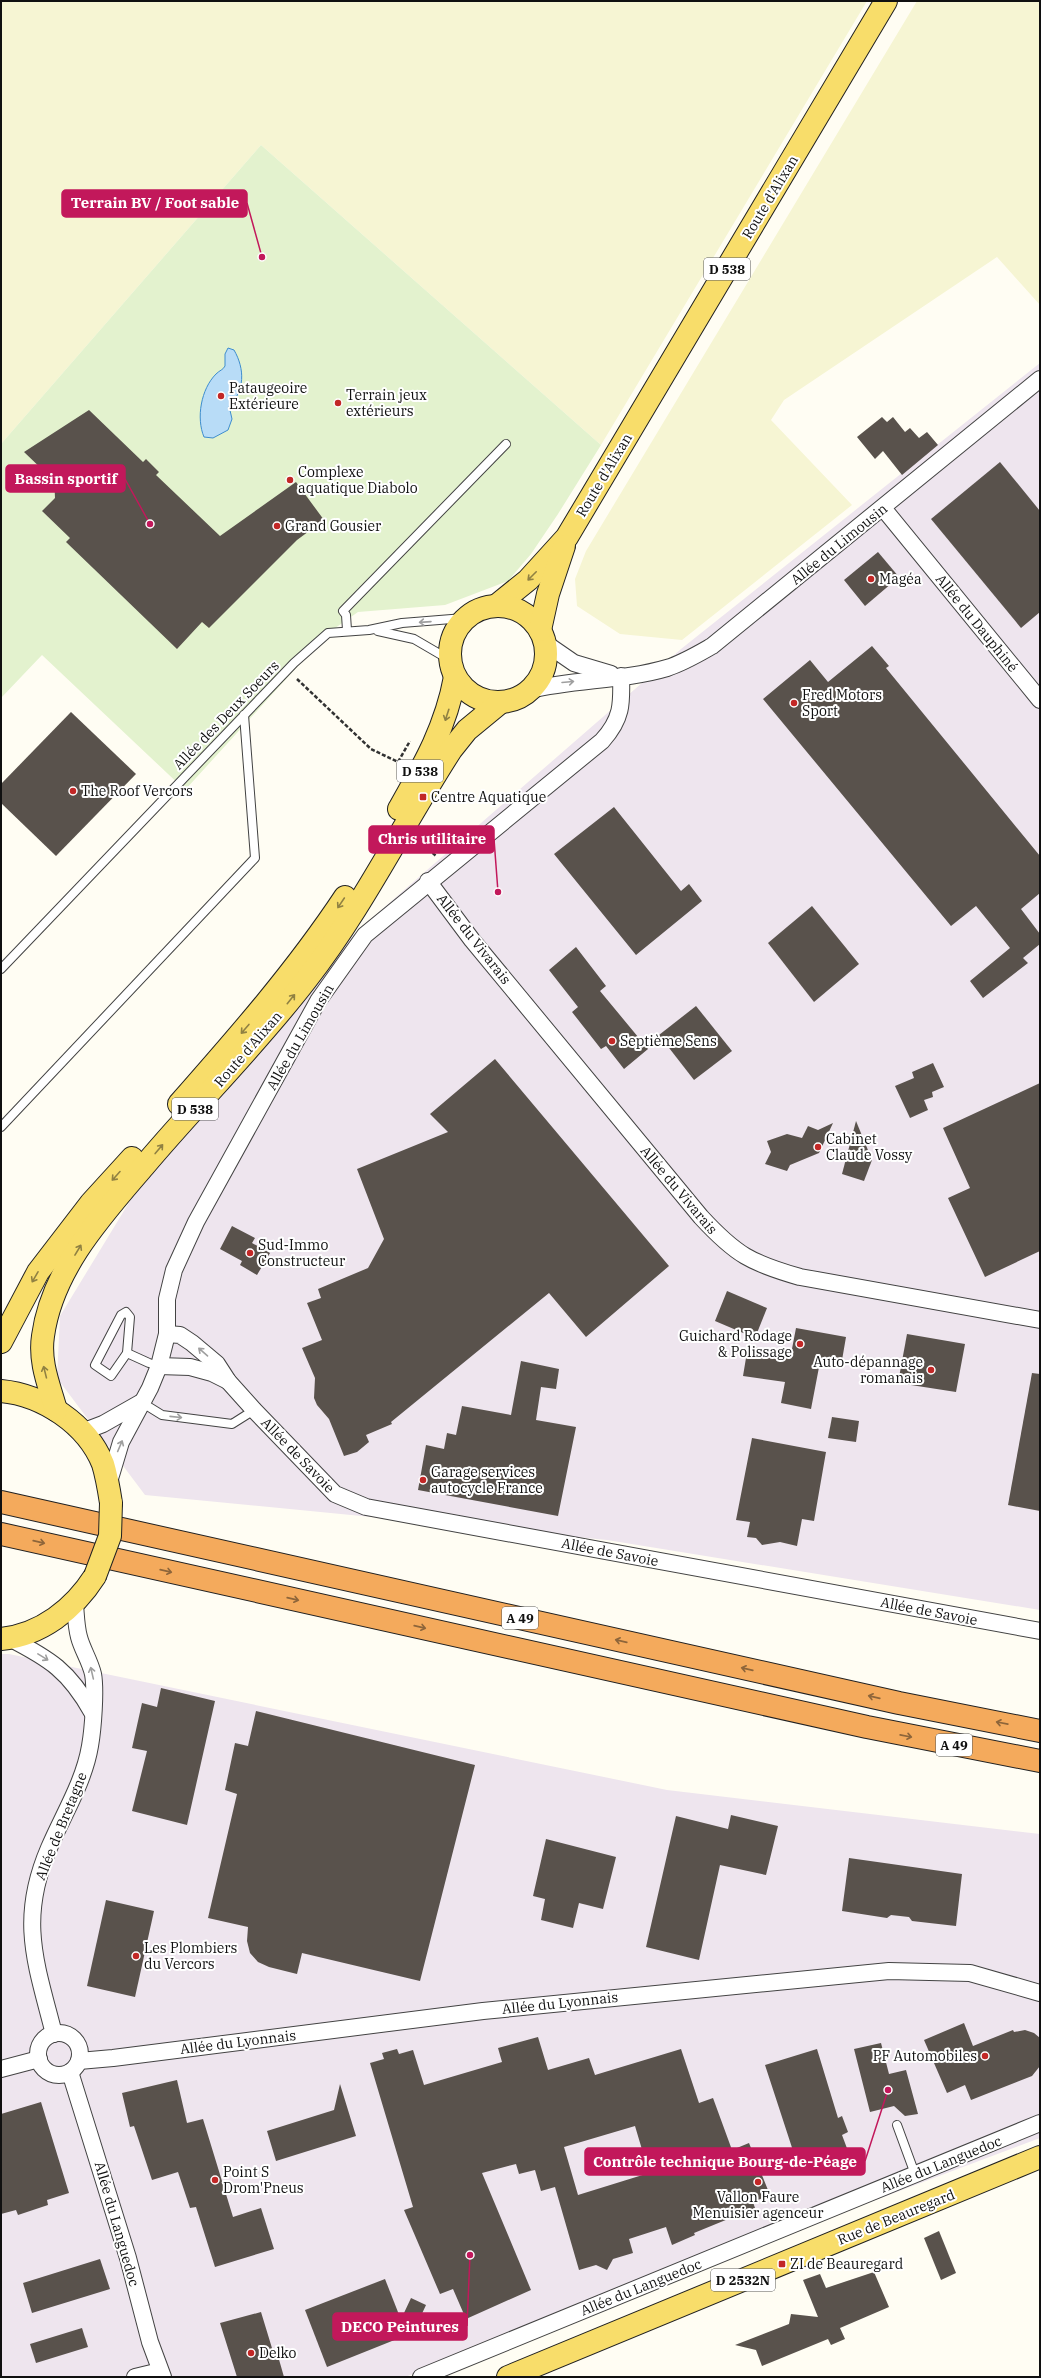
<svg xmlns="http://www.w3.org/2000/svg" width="1041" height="2378" viewBox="0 0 1041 2378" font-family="'IBM Plex Serif',serif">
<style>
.industrial{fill:#eee5ee}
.farmland{fill:#f6f5d3}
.pitch{fill:#e3f2ce}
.water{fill:#b8dcf7;stroke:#3e8dce}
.building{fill:#59524c;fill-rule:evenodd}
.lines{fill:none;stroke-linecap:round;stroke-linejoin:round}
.lane-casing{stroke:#434343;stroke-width:10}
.street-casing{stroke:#434343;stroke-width:18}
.primary-casing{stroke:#212121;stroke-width:24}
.highway-casing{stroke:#212121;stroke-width:24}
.path{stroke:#323232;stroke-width:2.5;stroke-dasharray:4 2;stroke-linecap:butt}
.lane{stroke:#fff;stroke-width:8}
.street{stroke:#fff;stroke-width:16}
.primary{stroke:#f8dd6a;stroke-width:22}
.highway{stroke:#f4aa5c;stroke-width:22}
.primary-bridge-casing{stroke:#212121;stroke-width:24;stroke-linecap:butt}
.primary-bridge{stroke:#f8dd6a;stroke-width:22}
.oneway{stroke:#908142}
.oneway2{stroke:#9f9f9f}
.oneway3{stroke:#8d653a}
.poi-dot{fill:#c22726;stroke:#fff;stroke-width:1.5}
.labels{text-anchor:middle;stroke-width:4;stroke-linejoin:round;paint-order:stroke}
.shield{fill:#fff;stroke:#585858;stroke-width:1}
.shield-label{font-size:13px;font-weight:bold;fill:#101010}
.street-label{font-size:14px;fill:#101010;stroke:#fff}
.poi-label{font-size:14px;fill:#101010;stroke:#fff;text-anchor:start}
.leader{fill:none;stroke:#c2185b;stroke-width:1.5}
.callout-dot{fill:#c2185b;stroke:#fff;stroke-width:1.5}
.callout{fill:#c2185b;stroke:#c2185b;stroke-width:1.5}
.callout-label{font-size:15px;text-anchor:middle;font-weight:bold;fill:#fff}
</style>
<rect width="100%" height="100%" fill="#fffdf3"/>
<g class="industrial">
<path d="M1040,363V1610L607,1540L145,1495L57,1378L60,1316L136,1191L357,931L681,649Z"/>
<path d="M1,1654H9L667,1790L1040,1834V2138L405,2377H1Z"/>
</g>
<g class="farmland">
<path d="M1,1H867L601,445L261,145L1,444Z"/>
<path d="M917,1H1040V305L997,257L784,400L771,420L852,505L682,640L620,634L577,606L575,579L586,551Z"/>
</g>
<path class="pitch" d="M261,145L601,445L558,514L531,554L508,581L445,605L358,612L328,633L185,790L42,655L1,698V444Z"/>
<path class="water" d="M228,348L234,350C245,369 245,391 229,406L232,419L228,430L213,438L204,437C196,418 201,389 216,374C220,370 223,370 225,366V354Z"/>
<g class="building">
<path d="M89,410L143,462L146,459L159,472L156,475L220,536L296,482L324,520L297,540L209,628L202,622L177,649L66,542L70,538L42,511L55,498L54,475L47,474L24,452Z"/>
<path d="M882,417L887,422L893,417L905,432L910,428L919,438L927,432L938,445L902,475L883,451L875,459L857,437Z"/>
<path d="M1000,462L1040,511V612L1021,628L931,519Z"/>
<path d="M878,552L899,577L865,606L844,580Z"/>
<path d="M872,646L889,666L886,668L1040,856V893L1021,909L1040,934V944L1023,958L1028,963L983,998L970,981L1010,948L976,906L951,926L763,699L810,660L828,682Z"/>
<path d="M71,712L136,774L56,856L1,803V784Z"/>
<path d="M614,807L681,891L689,884L702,901L636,955L554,854Z"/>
<path d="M812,906L859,964L814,1002L768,943Z"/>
<path d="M576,947L606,986L600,991L648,1049L624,1069L606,1046L601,1049L572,1012L578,1007L549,970Z"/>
<path d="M696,1006L732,1051L694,1080L659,1035Z"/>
<path d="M495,1059L669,1266L586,1337L549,1293L391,1422L392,1424L366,1435L369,1442L357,1452L344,1456L329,1419L317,1405L314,1398L315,1378L302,1348L322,1340L307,1303L321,1298L318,1289L368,1268L384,1239L357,1169L448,1132L430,1114Z"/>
<path d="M933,1063L944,1087L932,1092L933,1097L924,1100L928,1110L910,1118L895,1086L914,1078L912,1072Z"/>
<path d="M1040,1083V1251L985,1277L948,1198L970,1188L943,1128Z"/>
<path d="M856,1121L872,1160L864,1181L842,1174Z"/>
<path d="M833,1123L819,1153L790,1165L787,1171L765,1164L771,1152L767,1141L787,1134L802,1138L808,1126L818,1130Z"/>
<path d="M232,1226L255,1238L252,1243L270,1253L257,1275L240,1265L242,1261L220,1249Z"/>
<path d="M727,1291L767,1308L755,1338L715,1321Z"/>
<path d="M796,1328L846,1337L841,1366L820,1362L811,1409L781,1403L785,1382L743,1376L748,1346L791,1354Z"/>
<path d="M907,1334L965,1344L956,1392L898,1383Z"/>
<path d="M521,1361L559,1369L556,1389L541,1387L536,1420L576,1427L558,1516L418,1490L426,1445L444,1449L447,1433L456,1435L462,1406L511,1415Z"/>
<path d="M1032,1373L1040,1374V1511L1008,1505Z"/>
<path d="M832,1417L859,1421L856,1442L828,1438Z"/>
<path d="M752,1438L826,1452L814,1521L802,1519L797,1546L780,1542L762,1545L756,1538L747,1537L750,1522L736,1520Z"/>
<path d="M161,1688L215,1701L187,1825L132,1811L147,1751L132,1748L142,1703L157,1707Z"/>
<path d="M256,1711L475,1765L420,1981L302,1953L297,1974L269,1967L258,1962L250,1953L247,1941L248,1927L208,1918L237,1794L225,1790L235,1743L248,1746Z"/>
<path d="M731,1815L778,1826L766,1875L720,1865L699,1960L646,1947L676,1816L728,1829Z"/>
<path d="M546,1839L616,1857L603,1909L579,1903L573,1928L541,1920L545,1899L533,1896Z"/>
<path d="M849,1858L962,1874L956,1926L912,1921L909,1917L891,1915L887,1918L842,1911Z"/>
<path d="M106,1900L154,1911L135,1997L87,1986Z"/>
<path d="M964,2023L973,2046L1013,2030L1014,2032L1025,2030L1034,2033L1040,2038V2066L1032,2076L971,2100L965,2085L947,2093L924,2040Z"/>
<path d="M538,2037L548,2070L589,2058L595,2075L681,2049L699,2103L713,2098L732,2150L749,2143L770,2195L753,2202L755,2208L694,2233L695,2235L672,2245L666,2227L629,2239L633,2253L613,2259L607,2270L596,2265L579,2270L555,2187L541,2191L535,2170L519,2174L516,2164L482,2173L531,2290L466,2319L453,2289L440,2294L404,2210L413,2207L370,2063L384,2059L382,2053L397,2049L399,2054L413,2050L424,2085L502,2062L498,2048ZM635,2126L649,2173L578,2195L564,2147Z"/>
<path d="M881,2043L889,2074L906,2070L918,2114L905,2116L894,2106L870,2112L854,2049Z"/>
<path d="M817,2049L838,2118L842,2116L848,2132L842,2135L848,2151L798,2166L765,2065Z"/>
<path d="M177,2080L187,2123L203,2119L233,2217L261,2208L274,2249L215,2267L196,2207L190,2208L178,2172L152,2180L134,2126L130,2127L122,2093Z"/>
<path d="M340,2084L356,2136L276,2161L267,2131L334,2110Z"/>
<path d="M41,2102L69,2193L47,2200L48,2205L18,2215L16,2210L1,2214V2114Z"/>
<path d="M939,2231L956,2273L941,2280L924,2238Z"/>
<path d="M100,2259L110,2289L32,2313L23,2283Z"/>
<path d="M874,2272L889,2307L840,2328L845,2339L831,2345L828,2339L762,2366L756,2350L735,2345L789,2324L791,2314L818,2317L803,2280L820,2274L826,2288Z"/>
<path d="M385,2279L407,2335L327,2367L305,2310Z"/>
<path d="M411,2298L426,2305L419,2320L404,2313Z"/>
<path d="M261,2312L275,2358L278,2356L284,2377H237L220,2323Z"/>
<path d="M82,2328L88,2347L36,2363L30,2344Z"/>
</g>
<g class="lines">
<g class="lane-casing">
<g id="lane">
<path d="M347,630L346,615L343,611L506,444"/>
<path d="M378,631L414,639L450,660"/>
<path d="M1,969L294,663L328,633L369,630L402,623L464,618"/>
<path d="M1,1127L255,858L244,715"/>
<path d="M126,1312L130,1317L127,1353L111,1376L95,1365L121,1315Z"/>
<path d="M127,1353L149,1363L159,1366"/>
<path d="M141,1402L162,1415L232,1424L254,1410"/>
<path d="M897,2125L915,2174"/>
</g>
</g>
<g class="street-casing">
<g id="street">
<path d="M883,508L1040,700"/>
<path d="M545,643L574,663L611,674"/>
<path d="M530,690C575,679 623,681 667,668C683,663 698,654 712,646L1040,379"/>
<path d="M428,881L472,940L701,1217C736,1255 751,1263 800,1277L1040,1320"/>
<path d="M167,1334L180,1335L192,1343L217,1364L228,1381L254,1410L335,1494L366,1507L1040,1631"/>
<path d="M159,1366L190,1367L212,1373L228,1381"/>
<path d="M82,1432L103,1424L140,1403"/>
<path d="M109,1482L121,1442L150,1388L159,1366L167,1334V1299L174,1270L196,1222L318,1001L365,935L602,741C622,719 622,704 621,676"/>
<path d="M9,1638C50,1659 69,1671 92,1712"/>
<circle cx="59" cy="2054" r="21"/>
<path d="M54,2034C36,1963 18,1920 49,1848C63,1815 84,1782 90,1746C93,1729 96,1690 93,1674C90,1661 82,1649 79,1637C76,1626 76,1615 75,1604"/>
<path d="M79,2061L113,2058L483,2011L889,1971L970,1973L1040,1993"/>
<path d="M1,2069L39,2059"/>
<path d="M70,2072L128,2258L150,2342L163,2377"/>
<path d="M135,2377L160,2371"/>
<path d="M421,2377L1040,2123"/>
</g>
</g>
<g class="primary-casing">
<g id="primary">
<path d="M497,605L528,580L567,537L886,1"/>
<circle cx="498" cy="654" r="48"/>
<path d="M540,630L548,594L564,546"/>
<path d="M399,809C424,765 446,727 455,677"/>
<path d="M179,1104C238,1037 296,971 345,897"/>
<path d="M1,1342L38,1272L91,1203L132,1158"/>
<path d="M1,1391C43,1395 87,1424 103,1464C107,1477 109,1490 111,1503"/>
<path d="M56,1410C49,1385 39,1362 43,1336C52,1269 102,1215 144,1166C197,1103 256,1045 306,980C362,908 402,826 451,750L467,730L501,702"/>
<path d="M1,1639C41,1635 74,1609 95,1576"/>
<path d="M508,2377L1040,2157"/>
</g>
</g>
<g class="highway-casing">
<g id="highway">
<path d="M1,1502L899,1703L1040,1731"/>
<path d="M1,1534L867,1727L1040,1761"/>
</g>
</g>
<g class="path">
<path d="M297,679L371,749L398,762L410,741"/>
<path d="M419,841L436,856"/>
</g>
<use href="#lane" class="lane"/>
<use href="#street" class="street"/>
<use href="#primary" class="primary"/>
<use href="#highway" class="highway"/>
<g class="primary-bridge-casing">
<path id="primary-bridge" d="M95,1576L110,1536L111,1503"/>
</g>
<use href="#primary-bridge" class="primary-bridge"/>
</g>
<defs><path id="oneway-shaft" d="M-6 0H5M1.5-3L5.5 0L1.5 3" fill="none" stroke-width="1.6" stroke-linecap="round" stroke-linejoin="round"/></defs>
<g class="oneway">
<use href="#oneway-shaft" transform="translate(532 576) rotate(135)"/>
<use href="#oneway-shaft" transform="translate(447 715) rotate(108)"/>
<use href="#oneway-shaft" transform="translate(341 903) rotate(124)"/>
<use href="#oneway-shaft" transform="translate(291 999) rotate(-51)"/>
<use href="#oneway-shaft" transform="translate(245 1029) rotate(131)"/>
<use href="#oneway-shaft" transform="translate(159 1149) rotate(-50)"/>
<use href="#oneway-shaft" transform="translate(116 1176) rotate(132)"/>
<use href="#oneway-shaft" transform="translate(78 1250) rotate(-59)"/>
<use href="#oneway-shaft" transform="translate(35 1277) rotate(120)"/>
<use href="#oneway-shaft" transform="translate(45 1372) rotate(-104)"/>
</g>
<g class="oneway2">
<use href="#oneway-shaft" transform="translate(425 622) rotate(176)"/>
<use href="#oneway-shaft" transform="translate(568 682) rotate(-5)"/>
<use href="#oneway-shaft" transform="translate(203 1352) rotate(-139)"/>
<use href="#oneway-shaft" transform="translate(176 1417) rotate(6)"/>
<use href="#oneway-shaft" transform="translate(120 1446) rotate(-67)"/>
<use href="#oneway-shaft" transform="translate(43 1657) rotate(31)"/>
<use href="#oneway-shaft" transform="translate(92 1673) rotate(-103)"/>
</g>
<g class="oneway3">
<use href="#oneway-shaft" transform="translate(39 1542) rotate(13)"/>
<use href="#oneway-shaft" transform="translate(166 1571) rotate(13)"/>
<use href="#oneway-shaft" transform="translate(293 1599) rotate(13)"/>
<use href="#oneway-shaft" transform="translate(420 1627) rotate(13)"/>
<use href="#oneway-shaft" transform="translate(621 1641) rotate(-167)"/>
<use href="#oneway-shaft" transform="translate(747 1669) rotate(-167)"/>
<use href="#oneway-shaft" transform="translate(874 1697) rotate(-167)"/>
<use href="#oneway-shaft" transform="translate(1002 1723) rotate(-169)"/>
<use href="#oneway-shaft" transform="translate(906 1736) rotate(11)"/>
</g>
<g class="poi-dot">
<circle cx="221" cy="396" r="4"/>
<circle cx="338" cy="403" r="4"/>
<circle cx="290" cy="480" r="4"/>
<circle cx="277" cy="526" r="4"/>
<circle cx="871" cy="579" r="4"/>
<circle cx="794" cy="703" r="4"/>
<circle cx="73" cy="791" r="4"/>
<rect x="419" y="793" width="8" height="8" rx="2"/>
<circle cx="612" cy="1041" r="4"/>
<circle cx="818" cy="1147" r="4"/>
<circle cx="250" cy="1253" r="4"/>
<circle cx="800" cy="1344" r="4"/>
<circle cx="931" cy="1370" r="4"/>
<circle cx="423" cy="1480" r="4"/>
<circle cx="136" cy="1956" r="4"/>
<circle cx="985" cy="2056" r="4"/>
<circle cx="215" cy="2180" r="4"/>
<circle cx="758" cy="2182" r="4"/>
<rect x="778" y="2260" width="8" height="8" rx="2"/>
<circle cx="251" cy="2353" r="4"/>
</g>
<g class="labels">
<g class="shield">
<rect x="704" y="258" width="46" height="22" rx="3"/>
<rect x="397" y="760" width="46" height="22" rx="3"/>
<rect x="172" y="1098" width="46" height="22" rx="3"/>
<rect x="502" y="1607" width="36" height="22" rx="3"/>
<rect x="936" y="1734" width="36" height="22" rx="3"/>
<rect x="711" y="2269" width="64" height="22" rx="3"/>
</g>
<g class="shield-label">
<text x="727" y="274">D 538</text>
<text x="420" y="776">D 538</text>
<text x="195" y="1114">D 538</text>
<text x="520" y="1623">A 49</text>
<text x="954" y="1750">A 49</text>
<text x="743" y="2285">D 2532N</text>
</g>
<g class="street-label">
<text transform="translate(770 197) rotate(-59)" y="5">Route d'Alixan</text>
<text transform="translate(604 475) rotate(-59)" y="5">Route d'Alixan</text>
<text transform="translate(839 544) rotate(-39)" y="5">Allée du Limousin</text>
<text transform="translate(977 623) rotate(51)" y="5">Allée du Dauphiné</text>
<text transform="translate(226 715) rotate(-46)" y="5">Allée des Deux Soeurs</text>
<text transform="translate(474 939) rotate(52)" y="5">Allée du Vivarais</text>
<text transform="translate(300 1037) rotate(-60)" y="5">Allée du Limousin</text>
<text transform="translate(248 1049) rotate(-49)" y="5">Route d'Alixan</text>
<text transform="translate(679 1190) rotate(50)" y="5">Allée du Vivarais</text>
<text transform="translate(298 1455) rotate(46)" y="5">Allée de Savoie</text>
<text transform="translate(610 1552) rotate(11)" y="5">Allée de Savoie</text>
<text transform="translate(929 1611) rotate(11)" y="5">Allée de Savoie</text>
<text transform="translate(61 1826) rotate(-68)" y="5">Allée de Bretagne</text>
<text transform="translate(560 2003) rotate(-6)" y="5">Allée du Lyonnais</text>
<text transform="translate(238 2042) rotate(-7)" y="5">Allée du Lyonnais</text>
<text transform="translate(941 2164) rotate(-22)" y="5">Allée du Languedoc</text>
<text transform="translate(896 2217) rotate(-22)" y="5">Rue de Beauregard</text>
<text transform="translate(117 2224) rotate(74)" y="5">Allée du Languedoc</text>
<text transform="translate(641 2287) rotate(-22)" y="5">Allée du Languedoc</text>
</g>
<g class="poi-label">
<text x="229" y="393">Pataugeoire<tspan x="229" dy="16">Extérieure</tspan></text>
<text x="346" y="400">Terrain jeux<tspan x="346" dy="16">extérieurs</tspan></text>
<text x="298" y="477">Complexe<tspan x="298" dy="16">aquatique Diabolo</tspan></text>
<text x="285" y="531">Grand Gousier</text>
<text x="879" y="584">Magéa</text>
<text x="802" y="700">Fred Motors<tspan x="802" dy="16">Sport</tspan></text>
<text x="81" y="796">The Roof Vercors</text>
<text x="431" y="802">Centre Aquatique</text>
<text x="620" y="1046">Septième Sens</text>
<text x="826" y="1144">Cabinet<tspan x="826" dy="16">Claude Vossy</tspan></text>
<text x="258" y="1250">Sud-Immo<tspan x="258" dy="16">Constructeur</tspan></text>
<text x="792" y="1341" text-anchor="end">Guichard Rodage<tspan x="792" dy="16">&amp; Polissage</tspan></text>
<text x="923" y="1367" text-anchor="end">Auto-dépannage<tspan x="923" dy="16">romanais</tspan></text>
<text x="431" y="1477">Garage services<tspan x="431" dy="16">autocycle France</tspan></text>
<text x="144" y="1953">Les Plombiers<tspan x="144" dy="16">du Vercors</tspan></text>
<text x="977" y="2061" text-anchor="end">PF Automobiles</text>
<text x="223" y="2177">Point S<tspan x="223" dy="16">Drom'Pneus</tspan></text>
<text x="758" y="2202" text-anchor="middle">Vallon Faure<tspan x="758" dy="16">Menuisier agenceur</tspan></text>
<text x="790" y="2269">ZI de Beauregard</text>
<text x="259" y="2358">Delko</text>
</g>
</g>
<path class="leader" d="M262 257L247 203M150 524L125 479M498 892L494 839M888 2090L865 2161M470 2255L467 2326"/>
<g class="callout-dot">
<circle cx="262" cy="257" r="4"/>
<circle cx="150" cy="524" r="4"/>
<circle cx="498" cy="892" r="4"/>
<circle cx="888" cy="2090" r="4"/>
<circle cx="470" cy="2255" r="4"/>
</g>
<g class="callout">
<rect x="62" y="190" width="185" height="27" rx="4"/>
<rect x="6" y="465" width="119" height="27" rx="4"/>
<rect x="369" y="826" width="125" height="27" rx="4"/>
<rect x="585" y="2148" width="280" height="27" rx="4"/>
<rect x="333" y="2313" width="134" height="27" rx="4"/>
</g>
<g class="callout-label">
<text x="155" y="208">Terrain BV / Foot sable</text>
<text x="66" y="484">Bassin sportif</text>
<text x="432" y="844">Chris utilitaire</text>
<text x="725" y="2167">Contrôle technique Bourg-de-Péage</text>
<text x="400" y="2332">DECO Peintures</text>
</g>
<rect width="1041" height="2378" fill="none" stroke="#101010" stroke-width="4"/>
</svg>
